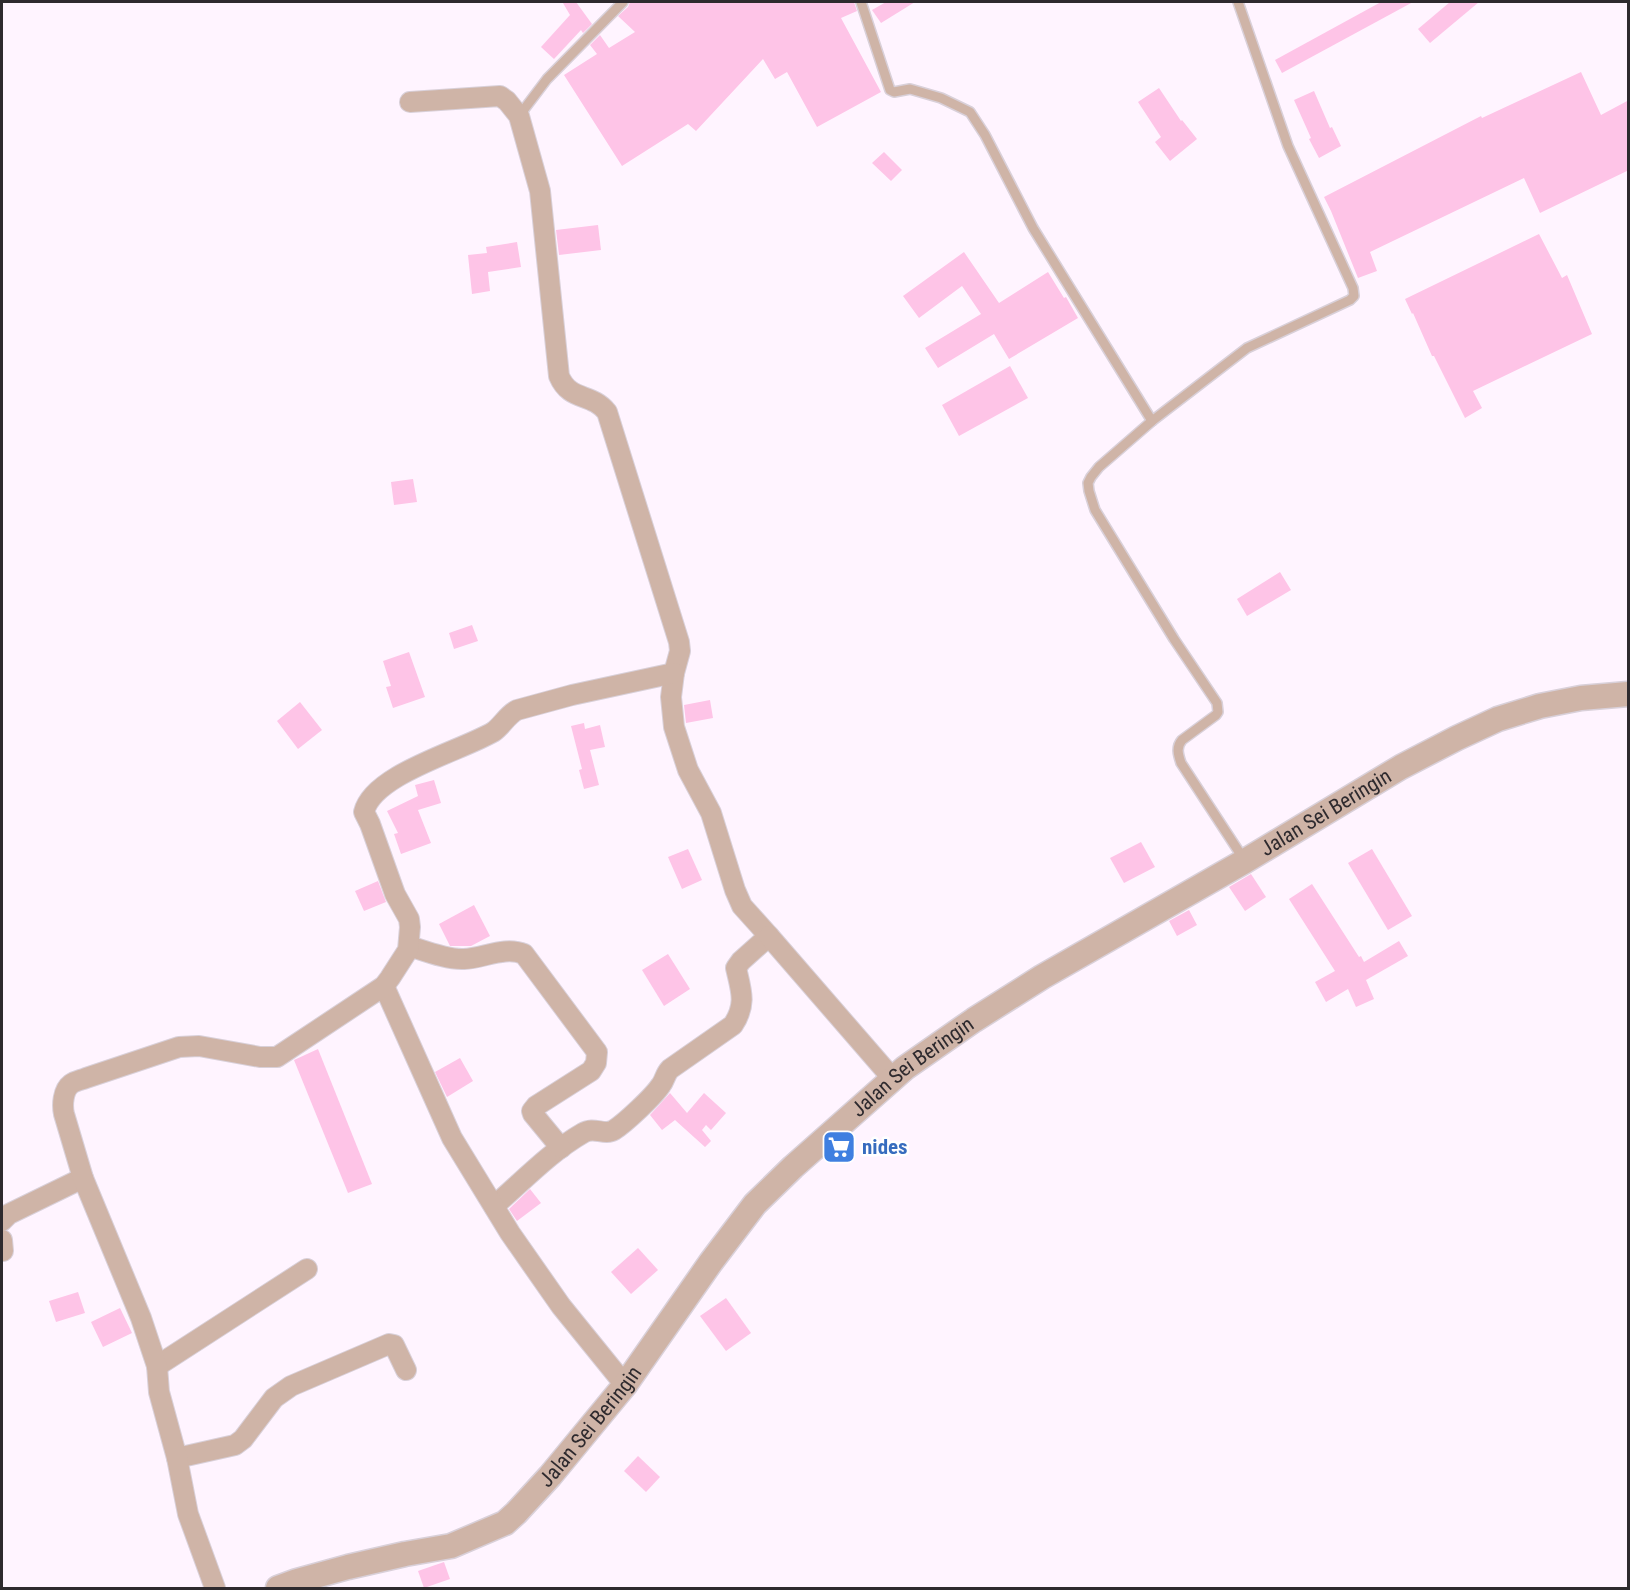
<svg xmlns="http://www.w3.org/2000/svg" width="1630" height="1590" viewBox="0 0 1630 1590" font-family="'Roboto Condensed',sans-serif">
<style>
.building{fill:#fec4e7}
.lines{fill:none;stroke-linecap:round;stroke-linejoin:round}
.service-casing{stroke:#d9d0d9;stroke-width:12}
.minor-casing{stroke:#d9d0d9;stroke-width:22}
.tertiary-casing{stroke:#d9d0d9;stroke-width:27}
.service{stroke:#cfb4a7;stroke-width:9}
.minor{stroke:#cfb4a7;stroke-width:20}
.tertiary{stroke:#cfb4a7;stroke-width:24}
.labels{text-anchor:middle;stroke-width:5;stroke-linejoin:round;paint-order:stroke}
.street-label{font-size:21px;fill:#2e2a2e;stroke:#fff}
.shop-label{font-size:21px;font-weight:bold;fill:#366cbe;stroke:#fff;text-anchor:start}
</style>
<rect width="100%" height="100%" fill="#fff4ff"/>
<g class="building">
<path d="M565,2H576L592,24L583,33L581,30L554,59L541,47L570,15L563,3Z"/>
<path d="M630,2H854L857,11L841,18L881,92L817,127L787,72L775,79L763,59L696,131L688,124L622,166L564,75L597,54L590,45L600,35L609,48L635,32L618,16L628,7Z"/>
<path d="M886,2H915L881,23L872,10Z"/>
<path d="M1381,2H1413L1282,73L1275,60Z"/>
<path d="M1450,2H1479L1430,43L1418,29Z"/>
<path d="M1581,72L1601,115L1629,100V170L1540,213L1524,178L1370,252L1377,271L1358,278L1331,211L1324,197L1481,116L1482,118Z"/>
<path d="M1159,88L1181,121L1182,120L1197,139L1170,161L1155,142L1161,137L1138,102Z"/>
<path d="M1314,91L1330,128L1332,127L1341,146L1319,158L1309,139L1311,138L1294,100Z"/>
<path d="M884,152L902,170L891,181L872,163Z"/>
<path d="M598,225L601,250L559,255L556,230Z"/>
<path d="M1539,234L1562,278L1567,275L1592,334L1473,391L1482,408L1465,418L1434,356H1432L1413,313L1412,314L1405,299Z"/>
<path d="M517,242L521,267L488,272L490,291L472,294L468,255L487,253L486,247Z"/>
<path d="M964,252L999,303L1048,272L1064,298L1066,297L1078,318L1009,359L994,334L938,368L925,348L981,314L962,286L919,318L903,296Z"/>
<path d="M1010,366L1028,398L959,436L942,405Z"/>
<path d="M413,479L417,502L394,505L391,482Z"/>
<path d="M1280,572L1291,590L1247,616L1237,599Z"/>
<path d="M472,625L478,641L454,649L449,633Z"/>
<path d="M409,652L425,697L393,708L386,687L391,686L383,661Z"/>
<path d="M710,700L713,718L686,723L684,705Z"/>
<path d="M300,702L322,730L298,749L277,721Z"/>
<path d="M584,723L585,729L600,725L605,747L590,750L599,785L584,789L579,770L582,769L571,726Z"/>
<path d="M434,780L441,803L418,810L431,843L401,854L394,834L398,833L387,811L418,796L415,785Z"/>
<path d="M1141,842L1155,867L1124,883L1110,858Z"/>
<path d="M688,849L702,880L682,889L668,857Z"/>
<path d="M1372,849L1412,916L1388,930L1348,863Z"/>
<path d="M1251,874L1266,897L1245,911L1229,887Z"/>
<path d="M378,881L386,902L364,911L355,891Z"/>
<path d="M1312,884L1359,957L1361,956L1364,962L1399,941L1408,956L1366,980L1374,999L1356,1007L1348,989L1326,1002L1315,982L1335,971L1289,899Z"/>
<path d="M474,905L490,936L471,946H450L439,924Z"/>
<path d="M1189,910L1197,925L1177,936L1169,921Z"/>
<path d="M668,954L690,989L664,1006L642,970Z"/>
<path d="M318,1049L372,1184L348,1193L294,1060Z"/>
<path d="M460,1058L473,1081L447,1097L435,1072Z"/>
<path d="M670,1093L687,1113L704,1093L726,1113L711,1130L706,1125L702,1130L711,1141L705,1147L675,1120L662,1130L650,1115Z"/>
<path d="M530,1189L541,1203L517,1221L509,1209Z"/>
<path d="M638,1248L658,1270L631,1294L611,1272Z"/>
<path d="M78,1292L85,1313L56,1322L49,1301Z"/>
<path d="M726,1298L751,1333L726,1351L700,1316Z"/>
<path d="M120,1308L132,1333L103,1347L91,1322Z"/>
<path d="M638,1456L660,1477L646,1492L624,1471Z"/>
<path d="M444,1562L450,1579L424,1588L418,1571Z"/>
</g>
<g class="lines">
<g class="service-casing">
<g id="service">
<path d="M861,2L890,90L894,92L910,89L941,98L970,112L985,135L1033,228L1152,421"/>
<path d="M1238,2L1288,146L1353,288L1354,296L1350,300L1247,348L1152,421L1099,467L1091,477L1088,483L1089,491L1095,510L1174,639L1217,703L1218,712L1216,715L1182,740C1176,747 1178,754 1181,763L1245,861"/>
<path d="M519,116L547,79L623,2"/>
</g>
</g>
<g class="minor-casing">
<g id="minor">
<path d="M410,102L500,96L507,101L519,116L540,191L559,376C570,402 591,392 607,412L679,642L680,651L674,673L671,697L674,727L688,770L711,813L735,890L742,906L769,936L741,961L736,968C741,990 747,1004 733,1025L670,1069C665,1074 665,1080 661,1085C654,1096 625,1123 614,1130C604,1136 594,1126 583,1133C550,1152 523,1181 494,1206"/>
<path d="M769,936L893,1079"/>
<path d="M409,946C425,951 448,960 464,959C484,958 505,946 524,954L597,1052L596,1063L591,1071L536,1106L532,1111L533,1114L561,1148"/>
<path d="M384,986L452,1138L510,1233L561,1306L625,1385"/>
<path d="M2,1221L9,1214L83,1178"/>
<path d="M2,1240L3,1251"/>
<path d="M157,1366L307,1269"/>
<path d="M177,1458L235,1445L243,1439L274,1398L291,1386L389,1344L394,1345L406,1370"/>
<path d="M215,1588L188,1514L177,1458L159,1392L157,1366L141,1318L83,1178L64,1114C62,1105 63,1090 71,1084C75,1081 81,1080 86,1078L179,1047L199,1046L260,1057H277L384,986L390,978L408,950L410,927L409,919L395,894L370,824L364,812C373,774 461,751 493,732C502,726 507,715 517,710L572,695L674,673"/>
</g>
</g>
<g class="tertiary-casing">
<g id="tertiary">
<path id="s1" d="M278,1588L297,1581L348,1567L405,1554L451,1546L505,1523L516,1513L550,1476L625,1385L711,1262L755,1204L793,1167L905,1068L974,1020L1042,977L1245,861L1401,767L1457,738L1498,719L1540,706L1581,698L1628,694"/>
</g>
</g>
<use href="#service" class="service"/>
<use href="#minor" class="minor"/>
<use href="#tertiary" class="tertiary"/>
</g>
<defs>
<g id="supermarket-square" transform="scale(1.725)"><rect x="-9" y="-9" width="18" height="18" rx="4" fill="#3f7fe0" stroke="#fff"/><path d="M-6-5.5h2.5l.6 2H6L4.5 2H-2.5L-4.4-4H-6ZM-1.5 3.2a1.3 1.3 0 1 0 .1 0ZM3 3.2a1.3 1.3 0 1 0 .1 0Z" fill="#fff"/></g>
</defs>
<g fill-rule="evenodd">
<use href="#supermarket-square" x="839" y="1147"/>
</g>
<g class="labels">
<g class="street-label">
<text dy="7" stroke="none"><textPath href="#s1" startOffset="1338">Jalan Sei Beringin</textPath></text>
<text dy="7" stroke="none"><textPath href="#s1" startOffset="852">Jalan Sei Beringin</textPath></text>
<text dy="7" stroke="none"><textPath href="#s1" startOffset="366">Jalan Sei Beringin</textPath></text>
</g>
<g class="shop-label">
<text x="862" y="1154">nides</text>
</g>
</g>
<rect width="1630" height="1590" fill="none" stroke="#2e2a2e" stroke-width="6"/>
</svg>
